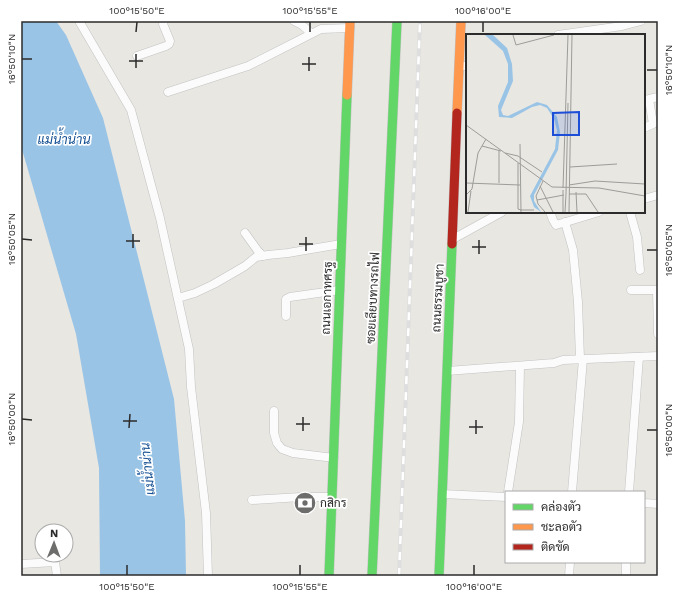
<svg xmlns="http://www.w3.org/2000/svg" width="679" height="597" viewBox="0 0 679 597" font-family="'Work Sans',Sarabun,sans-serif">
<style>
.water{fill:#9ac4e6}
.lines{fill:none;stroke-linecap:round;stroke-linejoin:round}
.street-casing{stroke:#c2c2c2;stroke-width:9}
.fast-casing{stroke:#c2c2c2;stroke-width:10}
.slow-casing{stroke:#c2c2c2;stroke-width:10}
.jam-casing{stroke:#c2c2c2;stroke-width:10}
.street{stroke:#fcfbfb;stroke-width:8}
.fast{stroke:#63d668;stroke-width:9}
.slow{stroke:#ff974d;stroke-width:9}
.jam{stroke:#b3261e;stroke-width:9}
.rail-casing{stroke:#dededf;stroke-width:4}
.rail{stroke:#fff;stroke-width:2.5;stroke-dasharray:8;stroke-linecap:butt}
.ticks{fill:none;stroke:#2b2b2b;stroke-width:1.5}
.labels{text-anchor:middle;stroke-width:3.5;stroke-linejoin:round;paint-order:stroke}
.street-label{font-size:12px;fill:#2b2b2b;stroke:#fff}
.poi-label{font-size:12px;fill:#2b2b2b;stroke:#fff;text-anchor:start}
.water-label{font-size:13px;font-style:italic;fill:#165194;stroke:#fff}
.inset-road{fill:none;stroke:#9c9c99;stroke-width:1}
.view{fill:#1d4ed8;fill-opacity:0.15;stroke:#1d4ed8;stroke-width:2}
.inset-edge{fill:none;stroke:#2b2b2b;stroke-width:2}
.neatline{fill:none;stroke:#2b2b2b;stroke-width:1.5}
.ticks-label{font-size:10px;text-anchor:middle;fill:#2b2b2b}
</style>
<rect width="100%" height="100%" fill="#e8e7e2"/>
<path class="water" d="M21,21H56L66,35L103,118L174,399L185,521L186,576H100L99,468L76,334L21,146Z"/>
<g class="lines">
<g class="street-casing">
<g id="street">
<path d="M79,21L131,110L160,218L189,349L191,387L206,513L208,576"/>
<path d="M294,21L302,25L311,33"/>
<path d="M558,35L622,26L641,21"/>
<path d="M137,56L166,46L169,44L170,41L163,24L164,21"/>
<path d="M459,66H467"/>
<path d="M168,92L248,66L321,29L350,28"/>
<path d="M644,128L653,124L649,99L658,97"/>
<path d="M644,199L658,195"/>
<path d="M550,212L553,220L556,225L599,212"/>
<path d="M630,212L637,237L640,270"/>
<path d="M565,222L573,250L578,302L580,359"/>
<path d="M245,233L258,251L263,256"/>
<path d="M453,239L502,212"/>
<path d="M631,290H657L658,334"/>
<path d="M178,298L195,293L214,284L245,266L256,257L268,255L288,253L341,244"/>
<path d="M286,316V299L290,297L340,290"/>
<path d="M447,371L554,363L563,360L658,356"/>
<path d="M274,411V433L277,443L282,449L293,453L334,458"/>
<path d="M508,492L519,422L520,366"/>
<path d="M572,492L583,359"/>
<path d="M629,492L639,357"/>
<path d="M442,494L506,497"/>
<path d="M252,500L301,497H332"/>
<path d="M644,503L658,504"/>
<path d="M21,564L55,562L57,576"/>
<path d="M569,576L570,562"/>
<path d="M626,576V562"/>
</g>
</g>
<g class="fast-casing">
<g id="fast">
<path d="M329,576L347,95"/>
<path d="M372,576L397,21"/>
<path d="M439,576L452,244"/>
</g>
</g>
<g class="slow-casing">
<g id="slow">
<path d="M347,95L350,21"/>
<path d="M457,113L461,21"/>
</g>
</g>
<g class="jam-casing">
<path id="jam" d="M452,244L457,113"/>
</g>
<use href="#street" class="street"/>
<use href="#fast" class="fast"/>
<use href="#slow" class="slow"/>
<use href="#jam" class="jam"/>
<g class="rail-casing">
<path id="rail" d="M399,576L420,21"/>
</g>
<use href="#rail" class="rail"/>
</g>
<path class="ticks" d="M136,32L137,22M310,32V22M483,32V22M22,59H32M129,61H143M302,64H316M136,68V54M647,70H657M309,71V57M22,239L32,240M126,241H140M299,244H313M472,247H486M133,248V234M647,250H657M306,251V237M479,254V240M22,419L32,420M123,421H137M296,424H310M469,427H483M129,428L130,414M647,430H657M303,431V417M476,434V420M127,575V565M300,575V565M474,575V565"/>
<defs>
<g id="bank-disc" transform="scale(1.15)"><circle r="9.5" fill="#6d6d6b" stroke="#fff"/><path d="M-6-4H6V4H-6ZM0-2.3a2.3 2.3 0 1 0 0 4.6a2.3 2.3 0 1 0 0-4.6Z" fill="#fff"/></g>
</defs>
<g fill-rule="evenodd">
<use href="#bank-disc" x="305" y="503"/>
</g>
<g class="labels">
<g class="street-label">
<text transform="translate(327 298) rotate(-88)" y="4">ถนนเอกาทศรฐ</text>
<text transform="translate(373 298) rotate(-87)" y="4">ซอยเลียบทางรถไฟ</text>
<text transform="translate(438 298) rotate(-87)" y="4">ถนนธรรมบูชา</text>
</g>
<g class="poi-label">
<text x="320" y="507">กสิกร</text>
</g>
<g class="water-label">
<text x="64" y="144">แม่น้ำน่าน</text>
<text transform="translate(147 469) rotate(-96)" y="5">แม่น้ำน่าน</text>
</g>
</g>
<g transform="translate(466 34)">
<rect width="179" height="179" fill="#e8e7e2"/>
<path d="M19,1H27L41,14L46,30L47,47L35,76L37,81L42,82L71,68L81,71L91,83L94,98L92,116L68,161V167L75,178L68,173L64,162L89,115L91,96L88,85L81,74L74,71L66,73L46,84L33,83L32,72L42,48V30L37,17Z" fill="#9ac4e6"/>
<path class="inset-road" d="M47,1L50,11L88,1M0,91L86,153L133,154L179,162M54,110L55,178M16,112L35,117M39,119L52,122L76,138M52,129V175L55,176M104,133L151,130M77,147L70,162L72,170L79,178M0,149L54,151M33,149V116M103,151L129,147L179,150M74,152L87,178M97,154L102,1M110,158L111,178M100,160L102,69M103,160H120L132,178M0,161L6,155L12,119L20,105M71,166L98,161M54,176H68M2,178L5,157M97,178V156M99,178L100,160M103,178L106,1"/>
<path class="view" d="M113,78V101H87V79Z"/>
<rect width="179" height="179" class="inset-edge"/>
</g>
<rect width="679" height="597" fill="none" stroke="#ffffff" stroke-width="44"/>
<rect x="505" y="491" width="140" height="72" fill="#ffffff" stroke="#aaaaaa"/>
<rect x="513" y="504" width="20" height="6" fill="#63d668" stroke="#aaaaaa"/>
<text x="541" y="511" font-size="12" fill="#2b2b2b">คล่องตัว</text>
<rect x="513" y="524" width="20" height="6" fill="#ff974d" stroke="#aaaaaa"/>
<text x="541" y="531" font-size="12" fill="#2b2b2b">ชะลอตัว</text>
<rect x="513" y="544" width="20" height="6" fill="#b3261e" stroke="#aaaaaa"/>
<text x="541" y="551" font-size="12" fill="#2b2b2b">ติดขัด</text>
<g transform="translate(54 543) rotate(1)"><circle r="19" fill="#ffffff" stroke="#aaaaaa"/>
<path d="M0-3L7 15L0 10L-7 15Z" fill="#6d6d6b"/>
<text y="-6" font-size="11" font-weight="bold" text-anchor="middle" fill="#2b2b2b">N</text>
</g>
<rect x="22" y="22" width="635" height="553" class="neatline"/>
<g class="ticks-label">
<text x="137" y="14">100°15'50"E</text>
<text x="310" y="14">100°15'55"E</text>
<text x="483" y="14">100°16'00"E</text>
<text transform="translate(11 59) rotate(-90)" y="4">16°50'10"N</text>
<text transform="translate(668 70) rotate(-90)" y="4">16°50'10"N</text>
<text transform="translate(11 239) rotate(-90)" y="4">16°50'05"N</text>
<text transform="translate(668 250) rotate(-90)" y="4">16°50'05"N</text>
<text transform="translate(11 419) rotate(-90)" y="4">16°50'00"N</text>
<text transform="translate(668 430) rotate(-90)" y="4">16°50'00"N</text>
<text x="127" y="590">100°15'50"E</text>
<text x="300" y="590">100°15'55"E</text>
<text x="474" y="590">100°16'00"E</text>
</g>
</svg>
